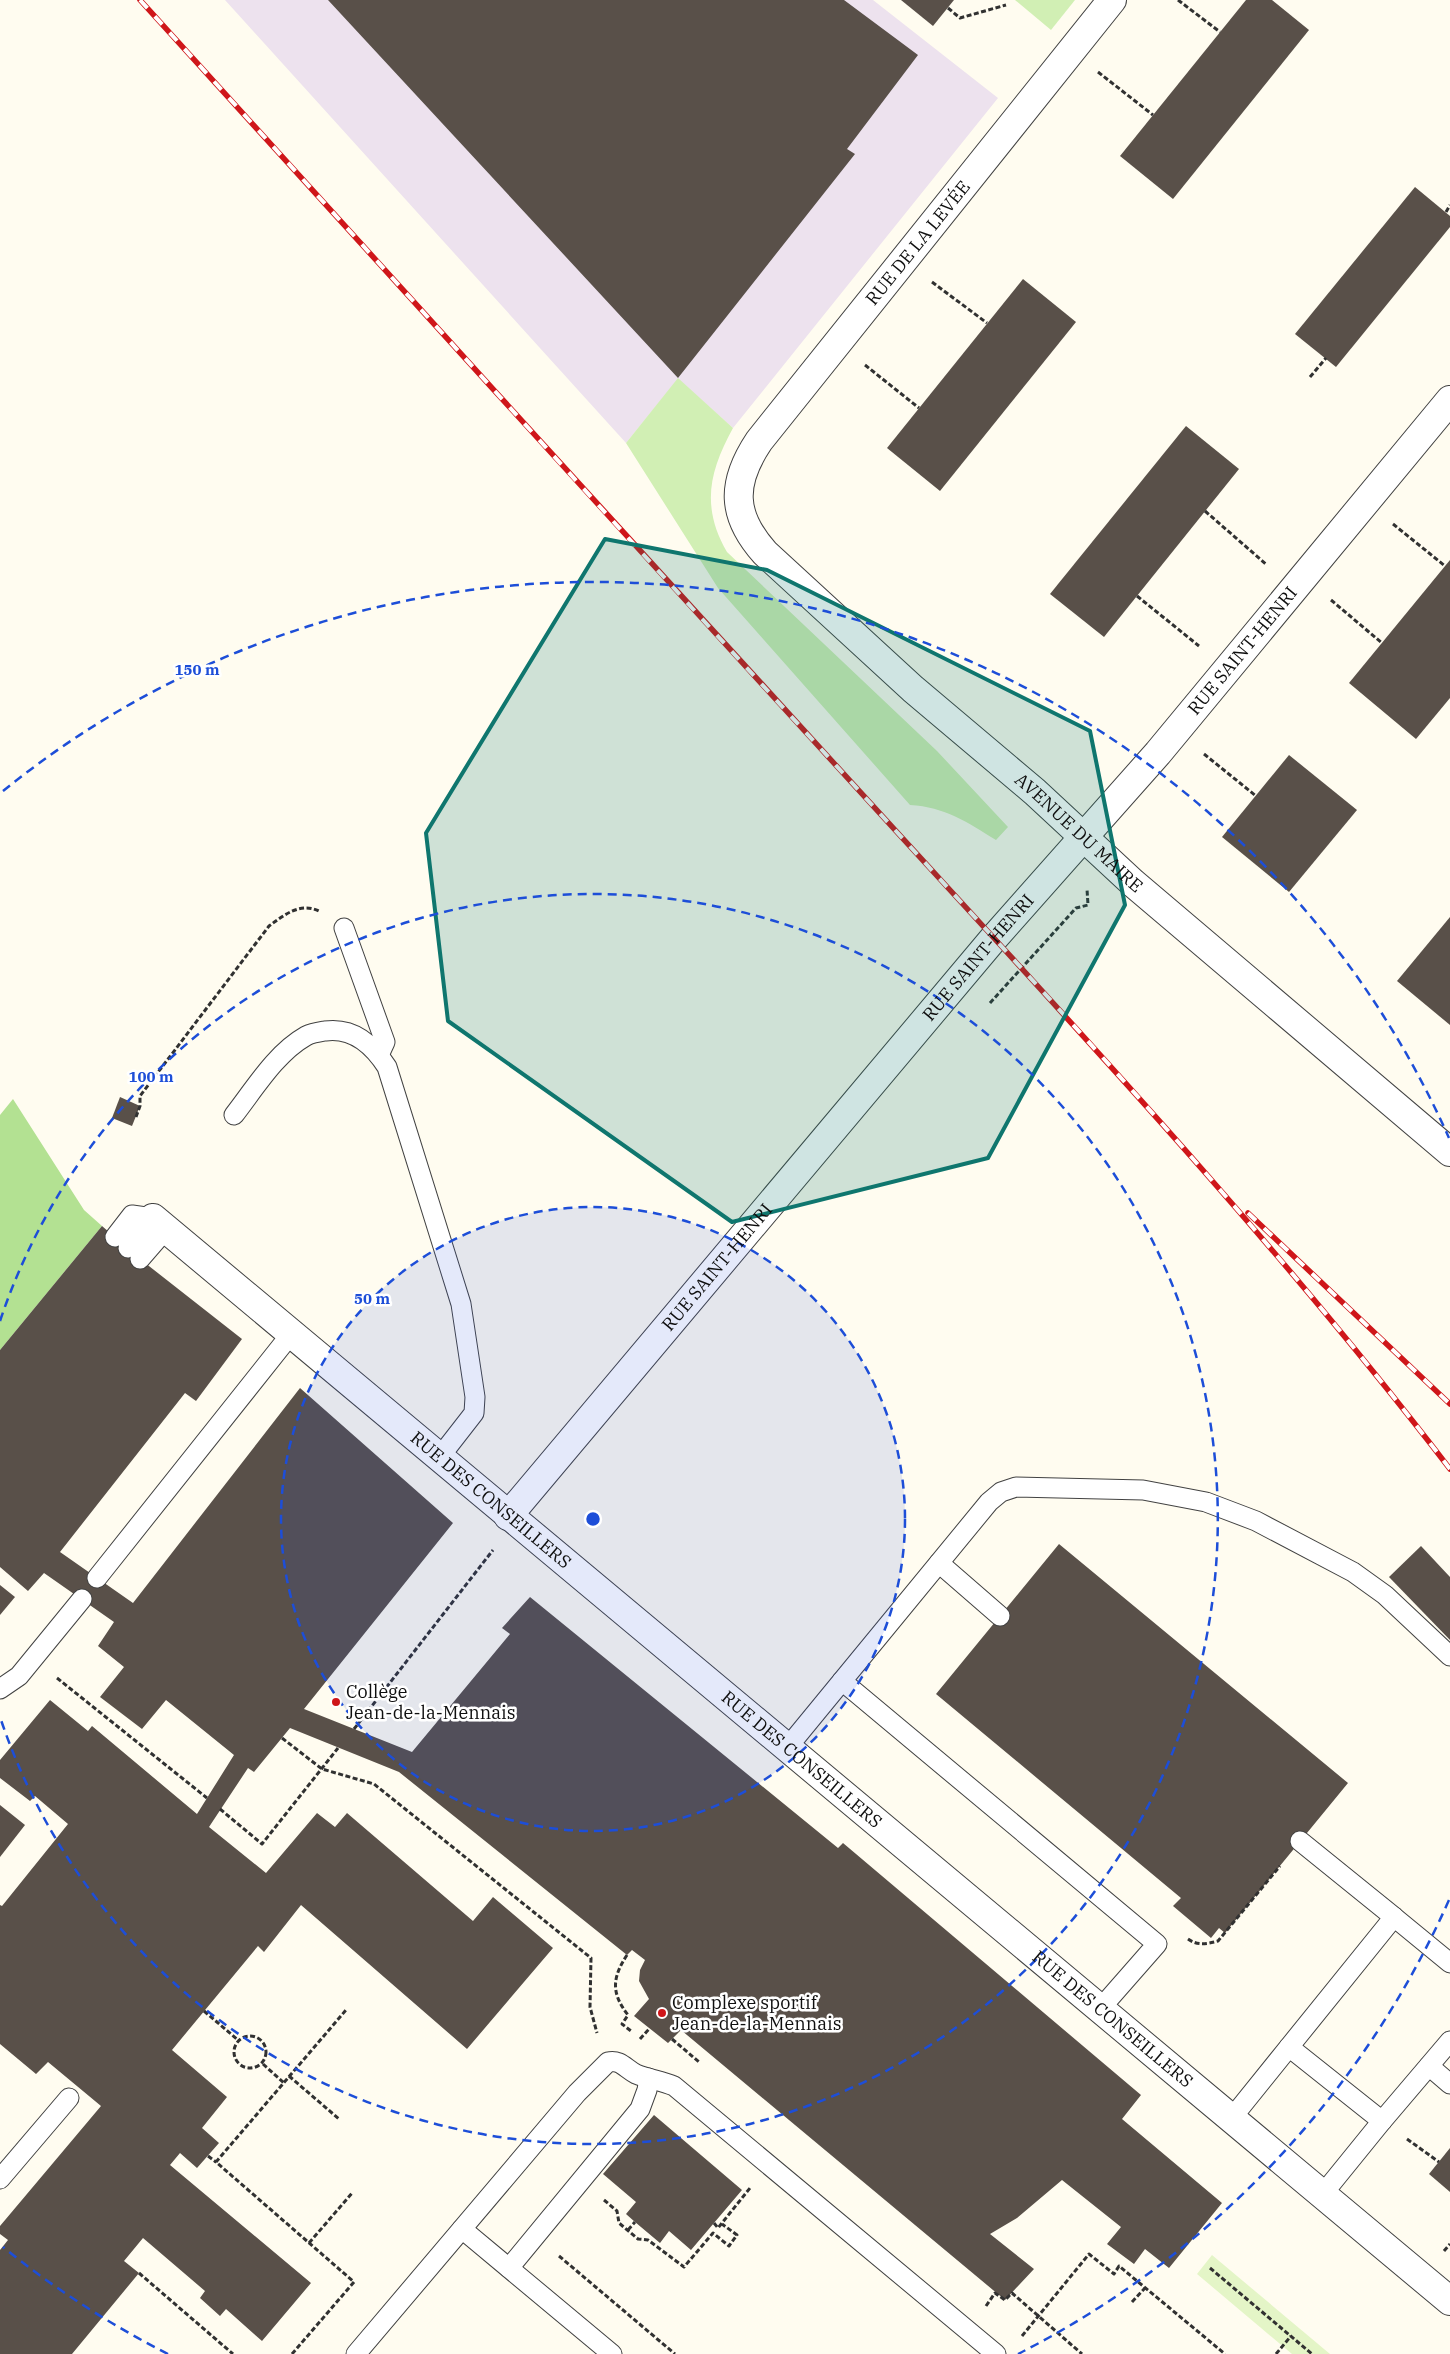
<svg xmlns="http://www.w3.org/2000/svg" width="1450" height="2354" viewBox="0 0 1450 2354" font-family="'IBM Plex Serif',serif">
<style>
.industrial{fill:#ede2ee}
.green{fill:#d1efb4}
.forest{fill:#b3e192}
.pitch{fill:#e4f5c7}
.building{fill:#595049}
.lines{fill:none;stroke-linecap:round;stroke-linejoin:round}
.lane-casing{stroke:#424242;stroke-width:21}
.street-casing{stroke:#424242;stroke-width:30}
.path{stroke:#313131;stroke-width:3;stroke-dasharray:5 2.5;stroke-linecap:butt}
.lane{stroke:#fff;stroke-width:19}
.street{stroke:#fff;stroke-width:28}
.rail-casing{stroke:#cf161a;stroke-width:5.5}
.rail{stroke:#fff;stroke-width:4;stroke-dasharray:11;stroke-linecap:butt}
.marked{fill:#0f766e;fill-opacity:0.2;stroke:#0f766e;stroke-width:4;stroke-linejoin:round}
.ring{fill:none;stroke:#1d4ed8;stroke-width:2.5;stroke-dasharray:9 6}
.poi-dot{fill:#cf161a;stroke:#fff;stroke-width:2}
.labels{text-anchor:middle;stroke-width:5;stroke-linejoin:round;paint-order:stroke}
.street-label{font-size:18px;fill:#0f0f0f;stroke:#fff}
.poi-label{font-size:18px;fill:#0f0f0f;stroke:#fff;text-anchor:start}
.centre{fill:#1d4ed8;stroke:#fff;stroke-width:2.5}
.ring-label{font-size:15px;text-anchor:middle;font-weight:bold;fill:#1d4ed8;stroke:#fff;stroke-width:5;stroke-linejoin:round;paint-order:stroke}
</style>
<rect width="100%" height="100%" fill="#fffcf0"/>
<path class="industrial" d="M225,0H873L998,98L733,428L678,379L626,443Z"/>
<g class="green">
<path d="M1015,0H1075L1051,30Z"/>
<path d="M678,378L733,428C709,472 701,507 727,552L937,751L1008,827L996,840C967,822 945,807 910,805L718,588L626,443Z"/>
</g>
<path class="forest" d="M13,1099L84,1210L102,1226L0,1350V1115Z"/>
<path class="pitch" d="M1212,2255L1330,2354H1292L1197,2274Z"/>
<g class="building">
<path d="M328,0H844L918,55L847,149L855,154L678,378Z"/>
<path d="M901,0H954L933,26Z"/>
<path d="M1246,0H1272L1309,30L1173,199L1120,156Z"/>
<path d="M1415,187L1450,216V227L1336,367L1295,334Z"/>
<path d="M1023,279L1076,322L940,491L887,448Z"/>
<path d="M1186,426L1239,469L1104,637L1050,594Z"/>
<path d="M1450,560V698L1416,739L1349,683Z"/>
<path d="M1289,755L1357,810L1289,892L1222,837Z"/>
<path d="M1450,917V1025L1397,981Z"/>
<path d="M120,1097L140,1106L132,1126L112,1118Z"/>
<path d="M102,1226L140,1259L242,1339L196,1401L185,1393L60,1552L133,1603L300,1388L453,1523L304,1709L412,1752L510,1634L502,1628L530,1597L838,1848L843,1843L1141,2095L1122,2119L1222,2203L1169,2268L1145,2249L1134,2264L1107,2244L1121,2227L1062,2180L1017,2218L990,2234L1034,2269L1005,2300L681,2030L668,2043L634,2016L649,1999L639,1981L640,1970L645,1960L632,1950L627,1955L399,1772L290,1728L254,1772L248,1768L209,1827L266,1873L317,1813L335,1827L347,1813L473,1921L493,1897L553,1948L467,2049L301,1905L264,1952L258,1946L172,2050L227,2097L202,2128L219,2143L197,2168L180,2153L170,2165L311,2283L262,2341L226,2309L220,2316L200,2298L205,2291L143,2238L124,2261L139,2273L72,2354H0V2250L8,2240L0,2234V2226L101,2106L48,2062L36,2074L0,2044V1905L2,1906L68,1824L35,1796L30,1801L0,1778V1760L50,1700L88,1731L92,1726L197,1814L234,1755L166,1700L142,1729L100,1697L124,1667L98,1646L114,1622L44,1573L28,1591L0,1567V1350Z"/>
<path d="M1059,1544L1348,1783L1225,1933L1219,1928L1211,1938L1173,1906L1181,1898L936,1694Z"/>
<path d="M1421,1546L1450,1577V1640L1389,1577Z"/>
<path d="M0,1585L15,1597L0,1615Z"/>
<path d="M0,1805L25,1825L0,1857Z"/>
<path d="M654,2115L742,2190L691,2250L669,2231L660,2243L635,2222L626,2214L636,2202L603,2174Z"/>
<path d="M1450,2148V2192L1429,2174Z"/>
</g>
<g class="lines">
<g class="lane-casing">
<g id="lane">
<path d="M344,928L385,1042L379,1055"/>
<path d="M234,1115C255,1088 276,1053 306,1036C312,1033 319,1032 325,1031C353,1027 373,1045 387,1067L461,1304L475,1397L474,1413L439,1458"/>
<path d="M115,1237L132,1215L153,1218L128,1248"/>
<path d="M140,1259L166,1229"/>
<path d="M939,1563L1000,1616"/>
<path d="M97,1578L291,1334"/>
<path d="M842,1681L989,1502L1001,1492L1016,1487L1143,1490L1206,1502L1256,1521L1353,1572L1385,1595L1450,1656"/>
<path d="M0,1689L19,1676L82,1599"/>
<path d="M787,1748L842,1681L1157,1944L1100,2009"/>
<path d="M1300,1841L1394,1917"/>
<path d="M1289,2047L1394,1917L1450,1963"/>
<path d="M1429,2066L1450,2084"/>
<path d="M1231,2119L1289,2047L1382,2121L1322,2195"/>
<path d="M1382,2121L1450,2041"/>
<path d="M0,2179L69,2098"/>
<path d="M462,2229L612,2354"/>
<path d="M509,2268L640,2109L647,2090L649,2078"/>
<path d="M356,2354L577,2093L608,2062C620,2059 626,2069 636,2074C648,2079 662,2081 674,2086L996,2354"/>
</g>
</g>
<g class="street-casing">
<g id="street">
<path id="s1" d="M1112,0L759,441C731,483 731,515 765,553L913,689L1035,792L1133,883L1450,1152"/>
<path id="s2" d="M153,1218L1450,2301"/>
<path id="s3" d="M508,1516L994,938L1158,753L1450,400"/>
</g>
</g>
<g class="path">
<path d="M1178,0L1220,32"/>
<path d="M948,8L960,18L1006,5"/>
<path d="M1098,72L1153,115"/>
<path d="M1446,212L1450,205"/>
<path d="M932,282L987,323"/>
<path d="M865,365L919,408"/>
<path d="M1310,377L1326,358"/>
<path d="M1205,511L1267,565"/>
<path d="M1393,524L1445,566"/>
<path d="M1137,596L1199,646"/>
<path d="M1331,600L1382,643"/>
<path d="M1204,754L1256,796"/>
<path d="M990,1003L1076,908L1088,905L1087,889"/>
<path d="M136,1117L140,1106V1096L269,926C284,915 300,902 319,911"/>
<path d="M57,1678L207,1798"/>
<path d="M354,1729L493,1550"/>
<path d="M282,1738L322,1769L374,1784L591,1958L590,2007L597,2033"/>
<path d="M220,1809L262,1844L338,1748"/>
<path d="M1188,1939C1198,1946 1206,1944 1218,1941L1280,1866"/>
<path d="M627,1955C612,1978 611,1993 628,2015L622,2024L631,2031"/>
<path d="M204,2011L238,2040"/>
<circle cx="250" cy="2052" r="16"/>
<path d="M640,2039L649,2029"/>
<path d="M672,2039L699,2062"/>
<path d="M263,2064L284,2083"/>
<path d="M289,2076L339,2119"/>
<path d="M1407,2139L1439,2162"/>
<path d="M208,2156L216,2162"/>
<path d="M604,2200L617,2211L619,2223L638,2239L648,2240L684,2267L713,2233L729,2246L737,2235L722,2224"/>
<path d="M714,2223L718,2228L750,2188"/>
<path d="M628,2230L635,2222"/>
<path d="M309,2243L353,2192"/>
<path d="M1444,2251L1450,2244"/>
<path d="M559,2256L675,2354"/>
<path d="M1210,2268L1312,2354"/>
<path d="M139,2273L233,2354"/>
<path d="M1132,2302L1145,2288"/>
<path d="M986,2306L995,2293L1005,2300L1012,2293L1082,2354"/>
<path d="M1022,2336L1089,2254L1114,2274L1119,2266L1225,2354"/>
<path d="M292,2354L354,2282L216,2162L346,2010"/>
<path d="M1276,2354L1291,2336"/>
</g>
<use href="#lane" class="lane"/>
<use href="#street" class="street"/>
<g class="rail-casing">
<g id="rail">
<path d="M140,0C371,254 600,508 832,761C1043,993 1259,1220 1450,1469"/>
<path d="M1248,1213L1450,1404"/>
</g>
</g>
<use href="#rail" class="rail"/>
</g>
<path class="marked" d="M605,539L767,570L1090,731L1125,905L988,1158L732,1222L448,1021L426,833Z"/>
<circle cx="593" cy="1519" r="312" fill="#1d4ed8" fill-opacity=".12"/>
<g class="ring">
<circle cx="593" cy="1519" r="312"/>
<path d="M0 1321A625 625 0 1 1 0 1717"/>
<path d="M1449 1900A937 937 0 0 1 1018 2354M168 2354A937 937 0 0 1 3 2247M3 791A937 937 0 0 1 1449 1138"/>
</g>
<g class="poi-dot">
<circle cx="336" cy="1702" r="5"/>
<circle cx="662" cy="2013" r="5"/>
</g>
<g class="labels">
<g class="street-label">
<text transform="translate(918 243) rotate(-51)" y="6">RUE DE LA LEVÉE</text>
<text dy="6" stroke="none"><textPath href="#s3" startOffset="1135">RUE SAINT-HENRI</textPath></text>
<text dy="6" stroke="none"><textPath href="#s1" startOffset="1109">AVENUE DU MAIRE</textPath></text>
<text dy="6" stroke="none"><textPath href="#s3" startOffset="730">RUE SAINT-HENRI</textPath></text>
<text dy="6" stroke="none"><textPath href="#s3" startOffset="325">RUE SAINT-HENRI</textPath></text>
<text dy="6" stroke="none"><textPath href="#s2" startOffset="440">RUE DES CONSEILLERS</textPath></text>
<text dy="6" stroke="none"><textPath href="#s2" startOffset="845">RUE DES CONSEILLERS</textPath></text>
<text dy="6" stroke="none"><textPath href="#s2" startOffset="1250">RUE DES CONSEILLERS</textPath></text>
</g>
<g class="poi-label">
<text x="346" y="1698">Collège<tspan x="346" dy="21">Jean-de-la-Mennais</tspan></text>
<text x="672" y="2009">Complexe sportif<tspan x="672" dy="21">Jean-de-la-Mennais</tspan></text>
</g>
</g>
<circle cx="593" cy="1519" r="8" class="centre"/>
<g class="ring-label">
<text x="197" y="675">150 m</text>
<text x="151" y="1082">100 m</text>
<text x="372" y="1304">50 m</text>
</g>
</svg>
